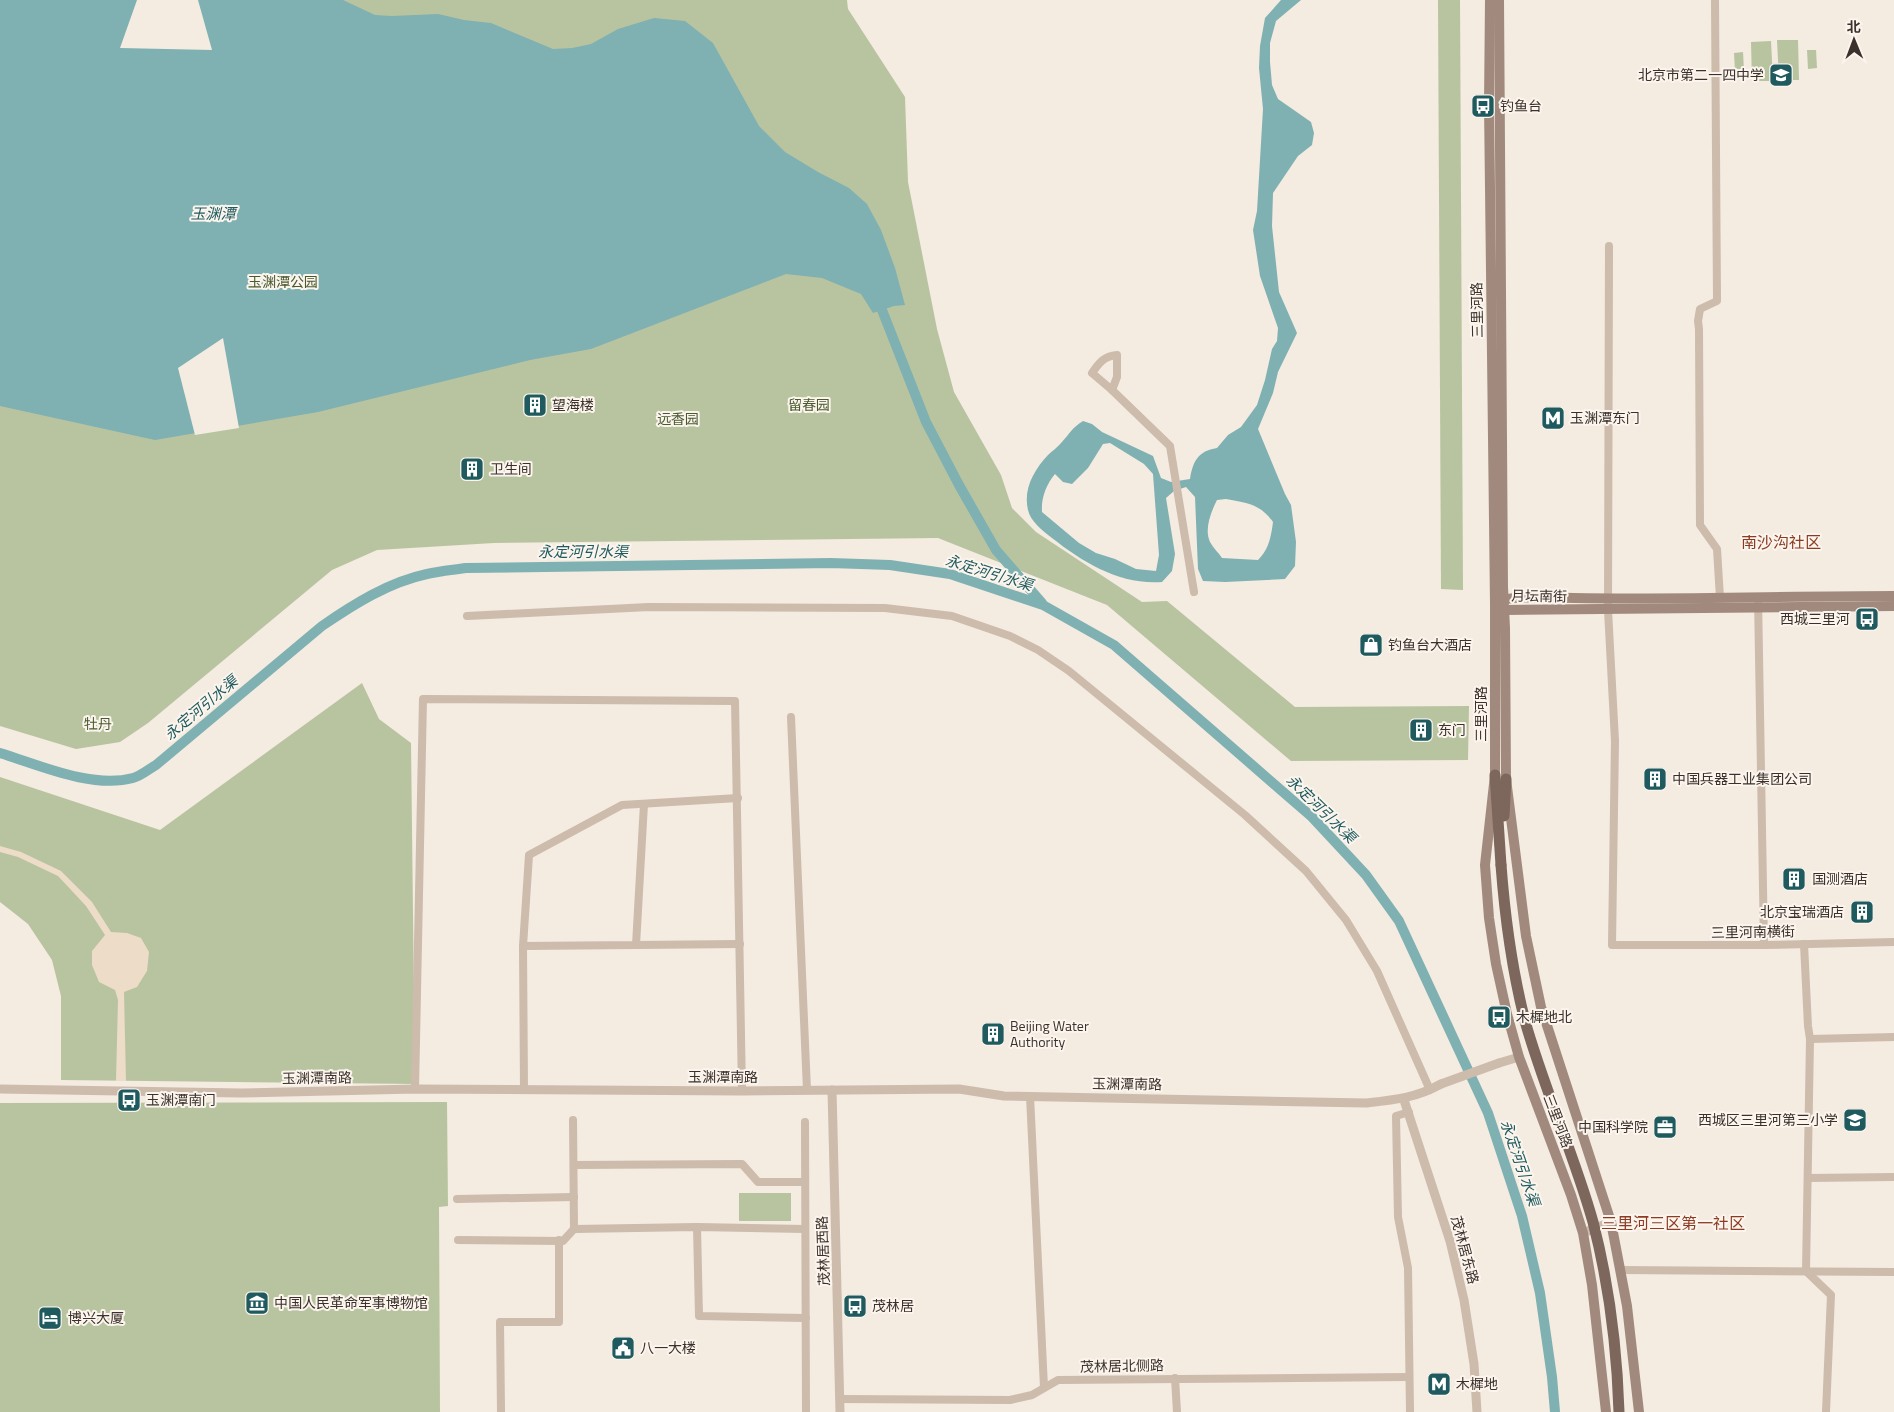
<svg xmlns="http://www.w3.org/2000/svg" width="1894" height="1412" viewBox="0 0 1894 1412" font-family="'Titillium Web','Noto Sans SC',sans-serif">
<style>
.green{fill:#b8c4a0}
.plaza{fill:#ecdcc8}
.water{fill:#7fb0b2;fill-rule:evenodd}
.pier{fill:#f4ebe1}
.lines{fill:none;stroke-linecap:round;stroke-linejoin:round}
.canal{stroke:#7fb0b2;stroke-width:10}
.minor{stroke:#cdbbac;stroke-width:8}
.tertiary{stroke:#cdbbac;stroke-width:9}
.secondary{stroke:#a18a7d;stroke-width:10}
.primary{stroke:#7d675c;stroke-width:11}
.tertiary-bridge{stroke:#cdbbac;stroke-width:9}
.primary-bridge{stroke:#7d675c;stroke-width:11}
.labels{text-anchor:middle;stroke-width:4;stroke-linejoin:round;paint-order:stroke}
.poi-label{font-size:14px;fill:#3b302b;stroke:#fbf5ee;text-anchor:start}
.park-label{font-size:14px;fill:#4a5a2e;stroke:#fbf5ee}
.street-label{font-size:14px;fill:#3b302b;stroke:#fbf5ee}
.water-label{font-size:15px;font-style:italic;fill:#1f5a5e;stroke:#fbf5ee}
.quarter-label{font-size:16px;fill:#8c3b22;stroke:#fbf5ee}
</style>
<rect width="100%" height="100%" fill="#f4ebe1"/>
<g class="green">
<path d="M0,0H847L848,9L905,97L908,182L937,329L954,392L1001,475L1012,508L1036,532L1142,602L1167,601L1295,707L1469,706L1468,760L1291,761L1107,605L938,538L494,543L377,550L332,570L148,723L120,742L76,749L0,726Z"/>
<path d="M1438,0H1460L1463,590L1441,589Z"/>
<path d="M1777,40H1798L1799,80H1779Z"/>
<path d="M1771,41L1773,81H1752L1751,42Z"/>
<path d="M1807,50H1816L1817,68L1808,69Z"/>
<path d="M1743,52L1744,71H1735L1734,53Z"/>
<path d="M362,683L379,719L411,743L415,1084L61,1080V996L52,960L28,924L0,902V777L160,830Z"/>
<path d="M447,1102L448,1206L439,1207L440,1412H0V1103Z"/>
<rect x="739" y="1193" width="52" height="28"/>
</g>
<path class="plaza" d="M0,846L21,852L61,871L92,902L111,932L127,933L141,938L149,952L147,971L137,987L124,992L126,1081H116L118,1000L115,990L99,982L92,965V951L105,935L86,906L58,876L18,857L0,852Z"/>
<g class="water">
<path d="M0,0H343L375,15L392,16L438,14L464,20L491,23L553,49L572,48L591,44L618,29L654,18L685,21L713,43L759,126L785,152L818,172L849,188L867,204L881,230L895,268L905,305L894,306L873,313L861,294L822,278L786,274L591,349L530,360L318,412L155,440L0,406Z"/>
<path d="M1281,0H1301L1276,21L1270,43V62L1272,85L1278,99L1311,122L1314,133L1312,145L1298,156L1273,193L1272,226L1279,292L1297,333L1278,372L1273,393L1258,429L1285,494L1291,505L1296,542L1295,566L1285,579L1225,582L1203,581L1198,569L1195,497L1186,487L1174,491L1166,498L1175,554L1172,571L1162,582C1120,585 1084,563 1052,538C1043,531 1030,521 1028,510C1023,489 1034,470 1048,455C1052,451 1058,447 1062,442C1070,433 1072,428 1083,421L1092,424L1102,432L1153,456L1161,478L1171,482L1190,479C1193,461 1198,451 1217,448L1228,435L1241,427L1257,405L1265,380L1272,349L1277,341L1278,328L1260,276L1253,230L1257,211L1263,109L1259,68L1260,46L1265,18ZM1110,443L1144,464L1153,474L1159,555L1156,571L1136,569L1115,559L1096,553L1079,543L1042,512C1041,498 1046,485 1055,474L1063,482L1072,484L1088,468L1103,444ZM1226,499C1248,503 1260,504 1273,522C1271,537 1269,549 1258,560L1222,558C1219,553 1213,548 1210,542C1204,529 1211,512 1217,500Z"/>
</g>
<g class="pier">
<path d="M137,0H198L212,50L120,48Z"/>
<path d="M223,338L239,428L195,435L178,368Z"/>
</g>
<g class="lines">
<g class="canal">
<path d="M882,310L926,422L959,485L996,550L1042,603"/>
<path d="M0,753C39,765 92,789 133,778C141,776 149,769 156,765L322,626C354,604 389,582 427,574C440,571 453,570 466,568L831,563L890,565L950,574L1043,605L1114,645L1312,817L1366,875L1399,921L1488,1113L1522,1216L1540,1293L1552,1377L1555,1412"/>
</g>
<g class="minor">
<path d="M1715,0L1717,301L1700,309L1698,321L1699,329L1700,525L1717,549L1720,598"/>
<path d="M1609,246L1608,610L1615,741L1612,945H1764L1894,942"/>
<path d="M1117,355V377L1112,390L1092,373C1099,363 1104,356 1117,355Z"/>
<path d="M1112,390L1170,446L1194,592"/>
<path d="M1758,597L1764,945"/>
<path d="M467,616L649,607L885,608L952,616L1010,636L1038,650L1069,671L1245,815L1306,871L1346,920L1377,971L1430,1090"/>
<path d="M791,717L807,1090"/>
<path d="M1804,944L1808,1026L1810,1039L1806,1271L1831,1295L1826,1412"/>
<path d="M636,945L740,944"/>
<path d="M523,946L636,945L644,804"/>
<path d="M1810,1039L1894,1037"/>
<path d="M415,1089L423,699L735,701L742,1091"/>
<path d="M524,1089L523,946L529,855L622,805L738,798"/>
<path d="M1030,1096L1044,1387"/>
<path d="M1409,1112L1396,1116L1398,1217L1408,1268L1410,1412"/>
<path d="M573,1120L574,1229L697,1227L805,1229"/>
<path d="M805,1122L806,1412"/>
<path d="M574,1165L742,1164L758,1182H805"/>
<path d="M1808,1178L1894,1177"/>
<path d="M457,1199L574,1197"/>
<path d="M697,1227L699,1316L806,1318"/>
<path d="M458,1240L563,1241L574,1229"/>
<path d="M1621,1270L1894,1272"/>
<path d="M1175,1378L1177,1412"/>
<path d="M840,1399L1010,1400L1032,1395L1058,1380L1409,1377"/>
<path d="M501,1412L500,1322H559V1240"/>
</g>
<g class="tertiary">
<path d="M1499,1063L1519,1057"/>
<path d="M0,1089L241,1093L415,1089L742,1091L959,1089L1004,1096L1366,1103C1394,1100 1416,1098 1441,1084"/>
<path d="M832,1090L840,1412"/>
<path d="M1404,1100L1450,1241L1464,1300L1474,1364L1477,1412"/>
<path d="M1583,1233L1611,1222"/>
</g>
<g class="secondary">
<path d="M1490,0L1489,105L1495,604V775L1485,865L1489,918L1496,964L1507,1014L1519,1057L1571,1195L1583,1233L1592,1285L1606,1412"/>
<path d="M1499,0L1503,587L1505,628L1506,779L1526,936L1541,1007L1611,1222L1627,1306L1639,1412"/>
<path d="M1499,602C1511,594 1557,598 1574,598C1681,600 1787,596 1894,596"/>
<path d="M1501,607L1505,610L1894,606"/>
</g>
<g class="primary">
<path d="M1495,775L1501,865"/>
<path d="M1504,816L1506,779"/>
</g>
<path class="tertiary-bridge" d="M1441,1084L1499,1063"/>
<path class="primary-bridge" d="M1501,865C1505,918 1512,970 1525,1021C1544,1089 1574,1154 1593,1222C1609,1284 1617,1348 1619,1412"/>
</g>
<defs>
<g id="school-square" transform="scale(1.25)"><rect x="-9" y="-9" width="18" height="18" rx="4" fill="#1f5a5e" stroke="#fbf5ee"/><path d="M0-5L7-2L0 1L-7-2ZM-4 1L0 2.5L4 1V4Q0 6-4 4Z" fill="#fff"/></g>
<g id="bus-square" transform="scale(1.25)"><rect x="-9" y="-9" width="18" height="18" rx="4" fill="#1f5a5e" stroke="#fbf5ee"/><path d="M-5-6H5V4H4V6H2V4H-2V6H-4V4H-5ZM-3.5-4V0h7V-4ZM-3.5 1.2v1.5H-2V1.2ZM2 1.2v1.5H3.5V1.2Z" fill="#fff"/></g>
<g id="building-square" transform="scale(1.25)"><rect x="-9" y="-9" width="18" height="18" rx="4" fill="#1f5a5e" stroke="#fbf5ee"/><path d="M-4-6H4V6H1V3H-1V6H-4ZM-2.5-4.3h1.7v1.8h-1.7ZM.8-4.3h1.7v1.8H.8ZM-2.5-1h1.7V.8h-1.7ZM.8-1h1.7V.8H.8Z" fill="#fff"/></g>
<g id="metro-square" transform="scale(1.25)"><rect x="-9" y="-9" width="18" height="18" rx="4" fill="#1f5a5e" stroke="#fbf5ee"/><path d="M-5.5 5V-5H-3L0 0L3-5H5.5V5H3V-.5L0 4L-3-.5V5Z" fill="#fff"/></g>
<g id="shop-square" transform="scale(1.25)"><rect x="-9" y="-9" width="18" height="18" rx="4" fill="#1f5a5e" stroke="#fbf5ee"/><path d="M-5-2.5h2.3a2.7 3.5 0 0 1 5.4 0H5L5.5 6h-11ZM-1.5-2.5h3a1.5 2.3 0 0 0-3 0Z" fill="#fff"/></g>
<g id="office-square" transform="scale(1.25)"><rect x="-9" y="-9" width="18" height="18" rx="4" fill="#1f5a5e" stroke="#fbf5ee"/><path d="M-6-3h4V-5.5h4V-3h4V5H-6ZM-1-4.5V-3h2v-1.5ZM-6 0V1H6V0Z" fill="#fff"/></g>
<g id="museum-square" transform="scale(1.25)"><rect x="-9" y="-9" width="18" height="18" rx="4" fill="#1f5a5e" stroke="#fbf5ee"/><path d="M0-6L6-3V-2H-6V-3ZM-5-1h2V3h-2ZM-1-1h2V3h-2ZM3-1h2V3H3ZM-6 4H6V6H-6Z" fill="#fff"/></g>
<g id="hotel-square" transform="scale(1.25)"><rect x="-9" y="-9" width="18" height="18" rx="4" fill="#1f5a5e" stroke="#fbf5ee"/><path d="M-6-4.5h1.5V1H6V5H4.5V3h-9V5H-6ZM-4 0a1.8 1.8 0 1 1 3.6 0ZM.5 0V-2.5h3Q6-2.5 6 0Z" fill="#fff"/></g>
<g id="civic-square" transform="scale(1.25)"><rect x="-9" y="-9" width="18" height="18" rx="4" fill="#1f5a5e" stroke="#fbf5ee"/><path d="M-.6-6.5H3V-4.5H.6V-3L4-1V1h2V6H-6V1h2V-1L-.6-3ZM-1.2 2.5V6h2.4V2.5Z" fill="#fff"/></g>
</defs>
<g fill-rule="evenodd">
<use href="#school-square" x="1781" y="75"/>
<use href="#bus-square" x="1483" y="106"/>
<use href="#building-square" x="535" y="405"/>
<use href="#metro-square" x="1553" y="418"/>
<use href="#building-square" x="472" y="469"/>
<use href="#bus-square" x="1867" y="619"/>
<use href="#shop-square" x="1371" y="645"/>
<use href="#building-square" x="1421" y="730"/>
<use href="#building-square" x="1655" y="779"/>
<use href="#building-square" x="1794" y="879"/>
<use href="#building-square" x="1862" y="912"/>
<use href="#bus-square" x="1499" y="1017"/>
<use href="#building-square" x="993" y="1034"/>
<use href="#bus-square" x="129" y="1100"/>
<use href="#school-square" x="1855" y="1120"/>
<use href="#office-square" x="1665" y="1127"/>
<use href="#museum-square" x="257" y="1303"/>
<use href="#bus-square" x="855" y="1306"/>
<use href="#hotel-square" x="50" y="1318"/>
<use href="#civic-square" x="623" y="1348"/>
<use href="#metro-square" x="1439" y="1384"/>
</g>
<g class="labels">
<g class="poi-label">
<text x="1764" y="80" text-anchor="end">北京市第二一四中学</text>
<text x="1500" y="111">钓鱼台</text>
<text x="552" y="410">望海楼</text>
<text x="1570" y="423">玉渊潭东门</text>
<text x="490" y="474">卫生间</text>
<text x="1850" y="624" text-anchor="end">西城三里河</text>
<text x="1388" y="650">钓鱼台大酒店</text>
<text x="1438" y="735">东门</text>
<text x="1672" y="784">中国兵器工业集团公司</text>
<text x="1812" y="884">国测酒店</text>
<text x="1844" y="917" text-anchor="end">北京宝瑞酒店</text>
<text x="1516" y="1022">木樨地北</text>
<text x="1010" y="1031">Beijing Water<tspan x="1010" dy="16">Authority</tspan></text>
<text x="146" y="1105">玉渊潭南门</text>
<text x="1838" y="1125" text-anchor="end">西城区三里河第三小学</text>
<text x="1648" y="1132" text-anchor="end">中国科学院</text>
<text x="274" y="1308">中国人民革命军事博物馆</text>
<text x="872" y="1311">茂林居</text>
<text x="68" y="1323">博兴大厦</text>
<text x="640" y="1353">八一大楼</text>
<text x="1456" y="1389">木樨地</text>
</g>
<g class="park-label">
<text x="283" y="287">玉渊潭公园</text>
<text x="809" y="410">留春园</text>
<text x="678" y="424">远香园</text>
<text x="98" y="729">牡丹</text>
</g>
<g class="street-label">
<text transform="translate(1477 310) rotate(-91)" y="5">三里河路</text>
<text transform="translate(1539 596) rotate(1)" y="5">月坛南街</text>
<text transform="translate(1481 714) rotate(-90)" y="5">三里河路</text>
<text transform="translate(1753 932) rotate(-1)" y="5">三里河南横街</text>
<text x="723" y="1082">玉渊潭南路</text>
<text transform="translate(317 1078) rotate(-1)" y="5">玉渊潭南路</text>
<text transform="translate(1127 1084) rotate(1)" y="5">玉渊潭南路</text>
<text transform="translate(1558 1121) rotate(69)" y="5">三里河路</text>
<text transform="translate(1465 1250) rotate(75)" y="5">茂林居东路</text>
<text transform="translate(823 1251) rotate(-92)" y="5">茂林居西路</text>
<text transform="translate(1122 1366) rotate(-1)" y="5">茂林居北侧路</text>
</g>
<g class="water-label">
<text x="213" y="219">玉渊潭</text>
<text x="583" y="557">永定河引水渠</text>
<text transform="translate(989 573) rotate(17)" y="5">永定河引水渠</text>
<text transform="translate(201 708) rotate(-40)" y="5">永定河引水渠</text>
<text transform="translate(1321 809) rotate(44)" y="5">永定河引水渠</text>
<text transform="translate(1520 1163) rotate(71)" y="5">永定河引水渠</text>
</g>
<g class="quarter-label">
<text x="1781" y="548">南沙沟社区</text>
<text x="1673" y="1229">三里河三区第一社区</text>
</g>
</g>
<g transform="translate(1854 40) rotate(359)" stroke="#fbf5ee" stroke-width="4" paint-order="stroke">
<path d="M0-4L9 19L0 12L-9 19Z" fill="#3b302b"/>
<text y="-8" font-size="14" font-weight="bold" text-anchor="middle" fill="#3b302b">北</text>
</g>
</svg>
